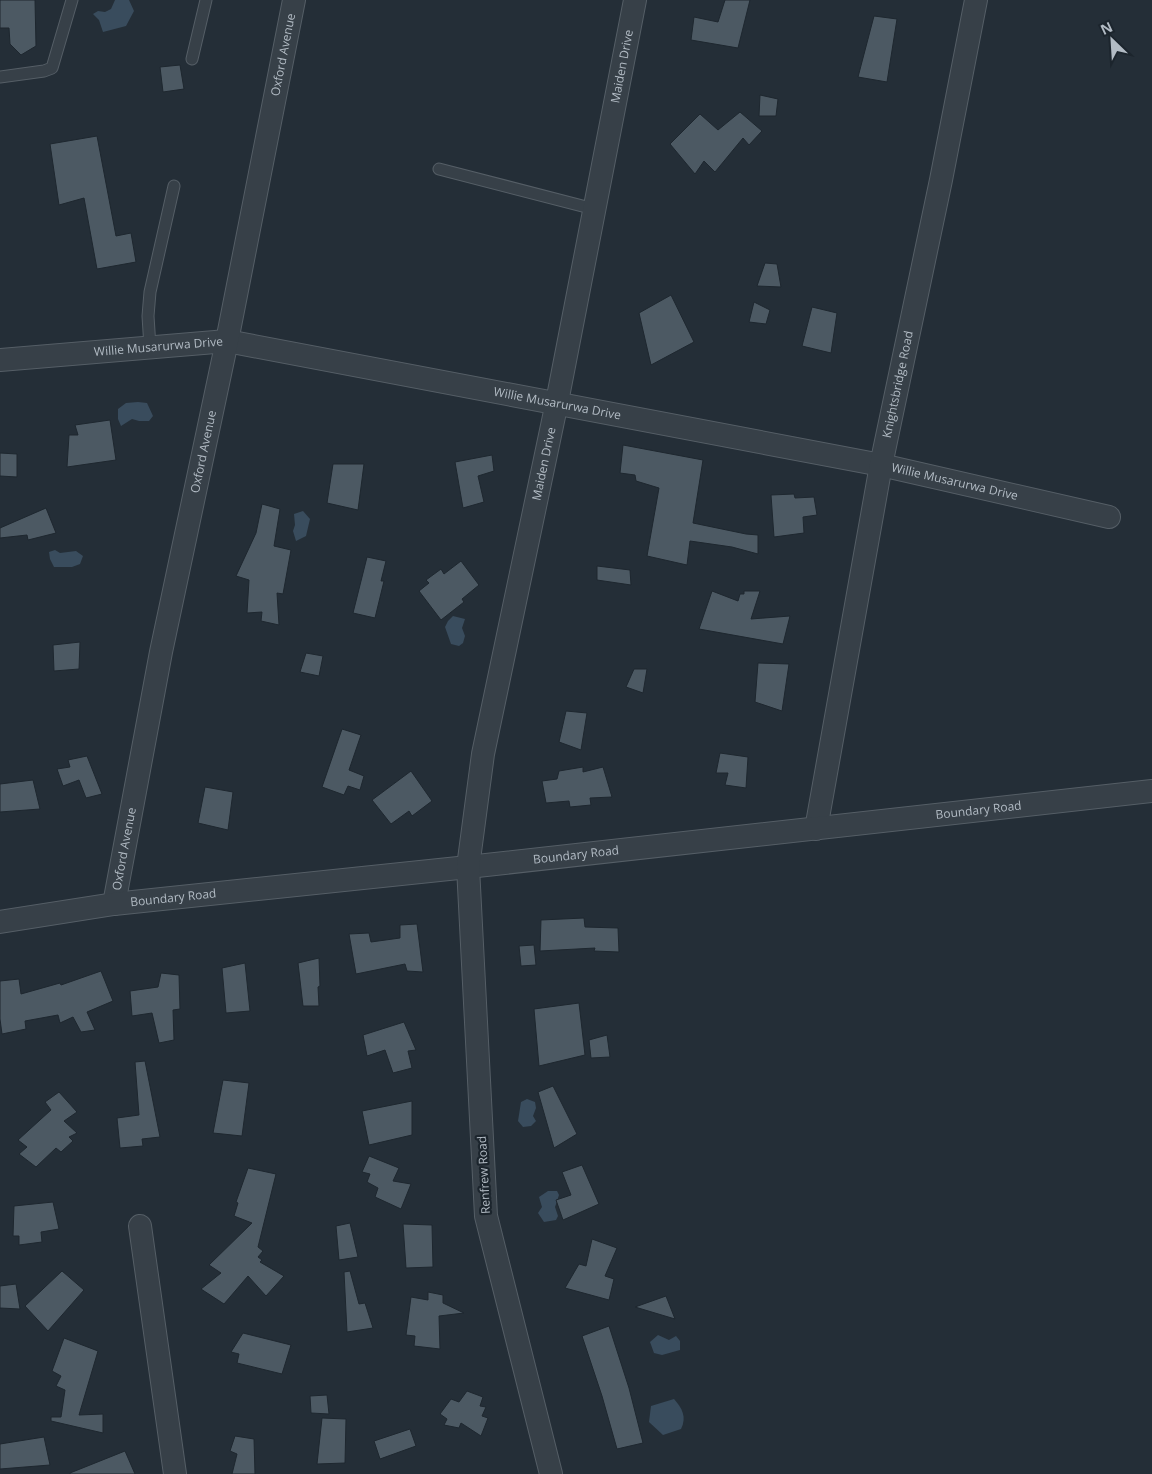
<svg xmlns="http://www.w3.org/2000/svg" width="1152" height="1474" viewBox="0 0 1152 1474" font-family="'Open Sans',sans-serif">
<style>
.water{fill:#394c5d}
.building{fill:#4c5963;stroke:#1e272f}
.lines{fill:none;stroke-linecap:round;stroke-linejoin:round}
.lane-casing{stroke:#555e66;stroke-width:13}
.street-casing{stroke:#555e66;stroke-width:24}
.lane{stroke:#374048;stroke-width:11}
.street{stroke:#374048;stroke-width:22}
.labels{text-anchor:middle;stroke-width:4.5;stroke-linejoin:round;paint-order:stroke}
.street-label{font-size:12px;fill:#b2bbc4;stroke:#1c252d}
</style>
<rect width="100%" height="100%" fill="#242e37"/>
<g class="water">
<path d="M115,0H129L134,11L126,26L103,32L99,20L93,14L98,11L105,12L111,9Z"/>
<path d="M138,402L147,403L153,416L149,421H139L132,419L121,426L118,419V409L126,403Z"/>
<path d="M303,511L310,519L306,536L296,541L293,531L295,525L294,514Z"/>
<path d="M55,550L60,553L76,551L83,556L80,564L72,567H54L50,559L49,552Z"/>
<path d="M453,616L465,619L462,628L465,636L463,643L459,646L451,644L445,627L448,621Z"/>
<path d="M527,1099L535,1102L536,1108L533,1116L536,1121L531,1126L523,1127L518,1121L521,1102Z"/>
<path d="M548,1191H557L559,1195L555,1207L558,1216L556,1220L544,1222L538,1213L542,1207L539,1197Z"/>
<path d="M658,1335L669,1340L676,1336L680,1341V1350L662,1355L654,1353L650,1342Z"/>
<path d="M674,1399C682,1408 687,1417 681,1429L663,1435L649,1422L651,1406Z"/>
</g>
<g class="building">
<path d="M0,0H35L36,46L21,55L10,44L9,28H0Z"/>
<path d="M725,0H750L738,48L691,40L694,17L718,22Z"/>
<path d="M874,16L897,19L887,82L858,77Z"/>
<path d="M180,65L184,89L163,92L160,67Z"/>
<path d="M760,95L778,99L776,116H759Z"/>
<path d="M740,112L762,131L749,145L743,138L715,172L704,161L695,174L670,144L700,114L718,130Z"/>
<path d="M97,136L116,236L131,233L136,262L97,269L84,198L59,205L50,144Z"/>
<path d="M765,263L777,264L781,287L757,286Z"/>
<path d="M671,295L694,342L651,365L639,313Z"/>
<path d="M754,302L770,310L766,324L749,322Z"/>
<path d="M812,307L837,313L831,353L802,346Z"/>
<path d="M110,420L116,460L67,467L69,435H78L75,425Z"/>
<path d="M623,445L703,460L693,523L746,534L758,535V554L732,547L690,541L687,565L647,556L659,488L636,481L635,475L620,473Z"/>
<path d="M0,453L17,454V477L0,476Z"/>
<path d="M492,455L494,471L478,476L484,502L463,508L455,462Z"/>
<path d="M333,464H364L358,510L327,503Z"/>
<path d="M794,494L795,498L814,497L817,515L803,517L804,533L774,537L771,495Z"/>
<path d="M262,504L280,509L274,546L291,550L283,594L277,593L279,625L261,621L262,612L247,613L249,580L236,576L256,533Z"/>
<path d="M46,508L56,533L28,540L27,535L0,538V528Z"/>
<path d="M367,557L386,561L381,581H384L375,618L353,613Z"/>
<path d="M461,561L479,585L462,599L464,602L441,620L419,591L429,583L426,580L441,569L444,574Z"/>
<path d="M597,566L630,570L631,585L597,580Z"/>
<path d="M712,591L738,601L740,594H744V591H760L751,619L790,616L783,644L699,629Z"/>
<path d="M80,642L79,669L54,671L53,645Z"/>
<path d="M306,653L323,656L319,676L300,672Z"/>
<path d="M758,663L789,664L782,711L755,702Z"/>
<path d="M634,669H647L643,693L626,687Z"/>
<path d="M566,711L587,713L581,750L559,742Z"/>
<path d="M342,729L361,735L349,770L364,776L360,790L348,786L344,795L322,787Z"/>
<path d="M720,753L748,757L746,788L725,785L728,773H716Z"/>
<path d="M87,756L102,794L86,798L79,780L63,786L57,769L70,767L68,760Z"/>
<path d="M583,767V772L603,767L612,797L590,798L591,805L570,807L569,801L546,803L542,781L557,779L559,771Z"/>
<path d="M411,771L432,801L412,816L409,811L391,824L372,800Z"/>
<path d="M33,780L40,809L0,812V784Z"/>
<path d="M205,787L233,792L228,830L198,823Z"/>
<path d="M584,918L585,927L618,928L619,952L594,951L595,948L540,951L541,920Z"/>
<path d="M417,924L423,972L407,971L405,964L356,974L349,934L369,933L371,942L400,938V925Z"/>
<path d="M534,945L536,965L521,966L519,946Z"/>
<path d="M319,958L320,986L318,987L319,1006H303L298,963Z"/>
<path d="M245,963L250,1011L226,1013L222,968Z"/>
<path d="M101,971L113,1001L87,1012L95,1030L81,1032L73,1017L60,1023L58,1015L25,1021L26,1029L2,1034L0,1019V981L19,979L21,994L60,983L61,985Z"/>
<path d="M161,973L179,975L180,1009L173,1010L174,1040L159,1043L152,1013L132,1016L130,991L158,987Z"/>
<path d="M579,1003L585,1055L539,1066L534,1009Z"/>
<path d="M404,1022L416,1050L408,1051L412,1068L393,1073L385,1050L367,1056L363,1035Z"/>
<path d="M607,1035L610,1057L591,1058L589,1040Z"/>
<path d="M145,1061L160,1137L142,1139L143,1146L120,1148L117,1118L139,1115L135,1062Z"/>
<path d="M223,1080L249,1083L242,1136L213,1133Z"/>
<path d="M553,1086L577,1134L554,1148L538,1092Z"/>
<path d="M59,1092L77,1112L64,1121L77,1133L69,1137L73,1141L61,1152L56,1148L36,1167L19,1154L27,1147L18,1140L51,1110L45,1102Z"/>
<path d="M412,1101V1135L369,1145L362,1111Z"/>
<path d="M369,1156L399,1168L393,1181L411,1184L401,1209L375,1197L378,1188L367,1182L370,1174L362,1172Z"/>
<path d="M582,1165L599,1204L563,1220L556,1200L571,1195L562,1172Z"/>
<path d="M248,1168L276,1174L258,1247L263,1251L258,1257L262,1260L260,1262L284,1276L266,1296L248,1276L224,1304L201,1289L221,1273L209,1265L252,1223L234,1216L238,1203L236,1202Z"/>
<path d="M53,1202L59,1229L41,1232L42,1242L19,1245V1236H13L14,1206Z"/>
<path d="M350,1223L358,1257L339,1260L336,1226Z"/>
<path d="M403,1224L432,1225L433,1267L406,1268Z"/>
<path d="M592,1239L617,1248L605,1276L614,1279L609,1300L565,1288L579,1264L586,1266Z"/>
<path d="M62,1271L84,1290L48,1331L25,1306Z"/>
<path d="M350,1271L359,1304L365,1303L373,1328L347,1332L344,1272Z"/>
<path d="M16,1284L20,1309L0,1308V1286Z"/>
<path d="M428,1292L443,1295V1303L464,1313L439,1316L440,1349L414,1346L415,1336L406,1335L411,1297L428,1300Z"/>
<path d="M666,1296L675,1319L635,1307Z"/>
<path d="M609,1326L629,1388L643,1443L617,1449L602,1396L582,1336Z"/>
<path d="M243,1333L291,1345L282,1374L237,1363L239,1354L231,1352Z"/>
<path d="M64,1338L98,1351L79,1415L103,1414V1433L51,1421V1417H61L65,1390L56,1386L61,1376L52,1371Z"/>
<path d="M467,1391L483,1397L480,1406L486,1407L482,1416L488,1418L481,1436L461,1423L459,1428L444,1425L447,1419L440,1414L451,1399L459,1402Z"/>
<path d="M327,1395L329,1414L311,1413L310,1396Z"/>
<path d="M322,1418L346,1419L345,1463L317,1464Z"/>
<path d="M410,1429L416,1446L380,1459L374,1441Z"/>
<path d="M235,1436L254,1439L255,1474H232L237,1454L230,1451Z"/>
<path d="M44,1437L50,1465L0,1469V1444Z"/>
<path d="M125,1451L135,1474H70V1473Z"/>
</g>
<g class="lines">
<g class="lane-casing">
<g id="lane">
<path d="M192,59L206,0"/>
<path d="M0,77L44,71L52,68L72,0"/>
<path d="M439,169L594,209"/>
<path d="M150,347L148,316L150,292L174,186"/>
</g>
</g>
<g class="street-casing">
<g id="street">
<path id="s1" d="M0,360L227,341L881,465L1109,517"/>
<path id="s2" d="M816,829L881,465L941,180L976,0"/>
<path id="s3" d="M114,904L161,652L227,341L294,0"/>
<path id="s4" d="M0,922L114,904L468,867L1152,791"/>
<path d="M140,1226L175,1474"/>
<path id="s5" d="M551,1474L486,1216L468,867L483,754L557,402L635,0"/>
</g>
</g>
<use href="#lane" class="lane"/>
<use href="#street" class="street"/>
</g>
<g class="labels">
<g class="street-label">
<text dy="4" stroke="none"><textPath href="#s3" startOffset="866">Oxford Avenue</textPath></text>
<text dy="4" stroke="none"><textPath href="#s5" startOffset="1431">Maiden Drive</textPath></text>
<text dy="4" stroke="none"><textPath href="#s1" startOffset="159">Willie Musarurwa Drive</textPath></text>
<text dy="4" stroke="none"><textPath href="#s2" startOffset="452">Knightsbridge Road</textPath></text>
<text dy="4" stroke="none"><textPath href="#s1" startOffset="564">Willie Musarurwa Drive</textPath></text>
<text dy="4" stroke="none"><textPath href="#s3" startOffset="461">Oxford Avenue</textPath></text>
<text dy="4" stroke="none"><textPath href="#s5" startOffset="1026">Maiden Drive</textPath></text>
<text dy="4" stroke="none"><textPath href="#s1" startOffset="969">Willie Musarurwa Drive</textPath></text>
<text dy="4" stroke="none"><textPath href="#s4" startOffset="985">Boundary Road</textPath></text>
<text dy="4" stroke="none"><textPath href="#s3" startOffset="56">Oxford Avenue</textPath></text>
<text dy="4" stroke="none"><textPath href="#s4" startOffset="580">Boundary Road</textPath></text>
<text dy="4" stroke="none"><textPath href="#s4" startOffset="175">Boundary Road</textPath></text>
<text transform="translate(484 1175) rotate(-93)" y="4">Renfrew Road</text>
</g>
</g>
<g transform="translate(1112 40) rotate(335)" stroke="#1c252d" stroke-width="4" paint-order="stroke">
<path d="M0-4L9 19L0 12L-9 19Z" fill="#b2bbc4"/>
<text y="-8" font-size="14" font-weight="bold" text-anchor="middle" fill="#b2bbc4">N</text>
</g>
</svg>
